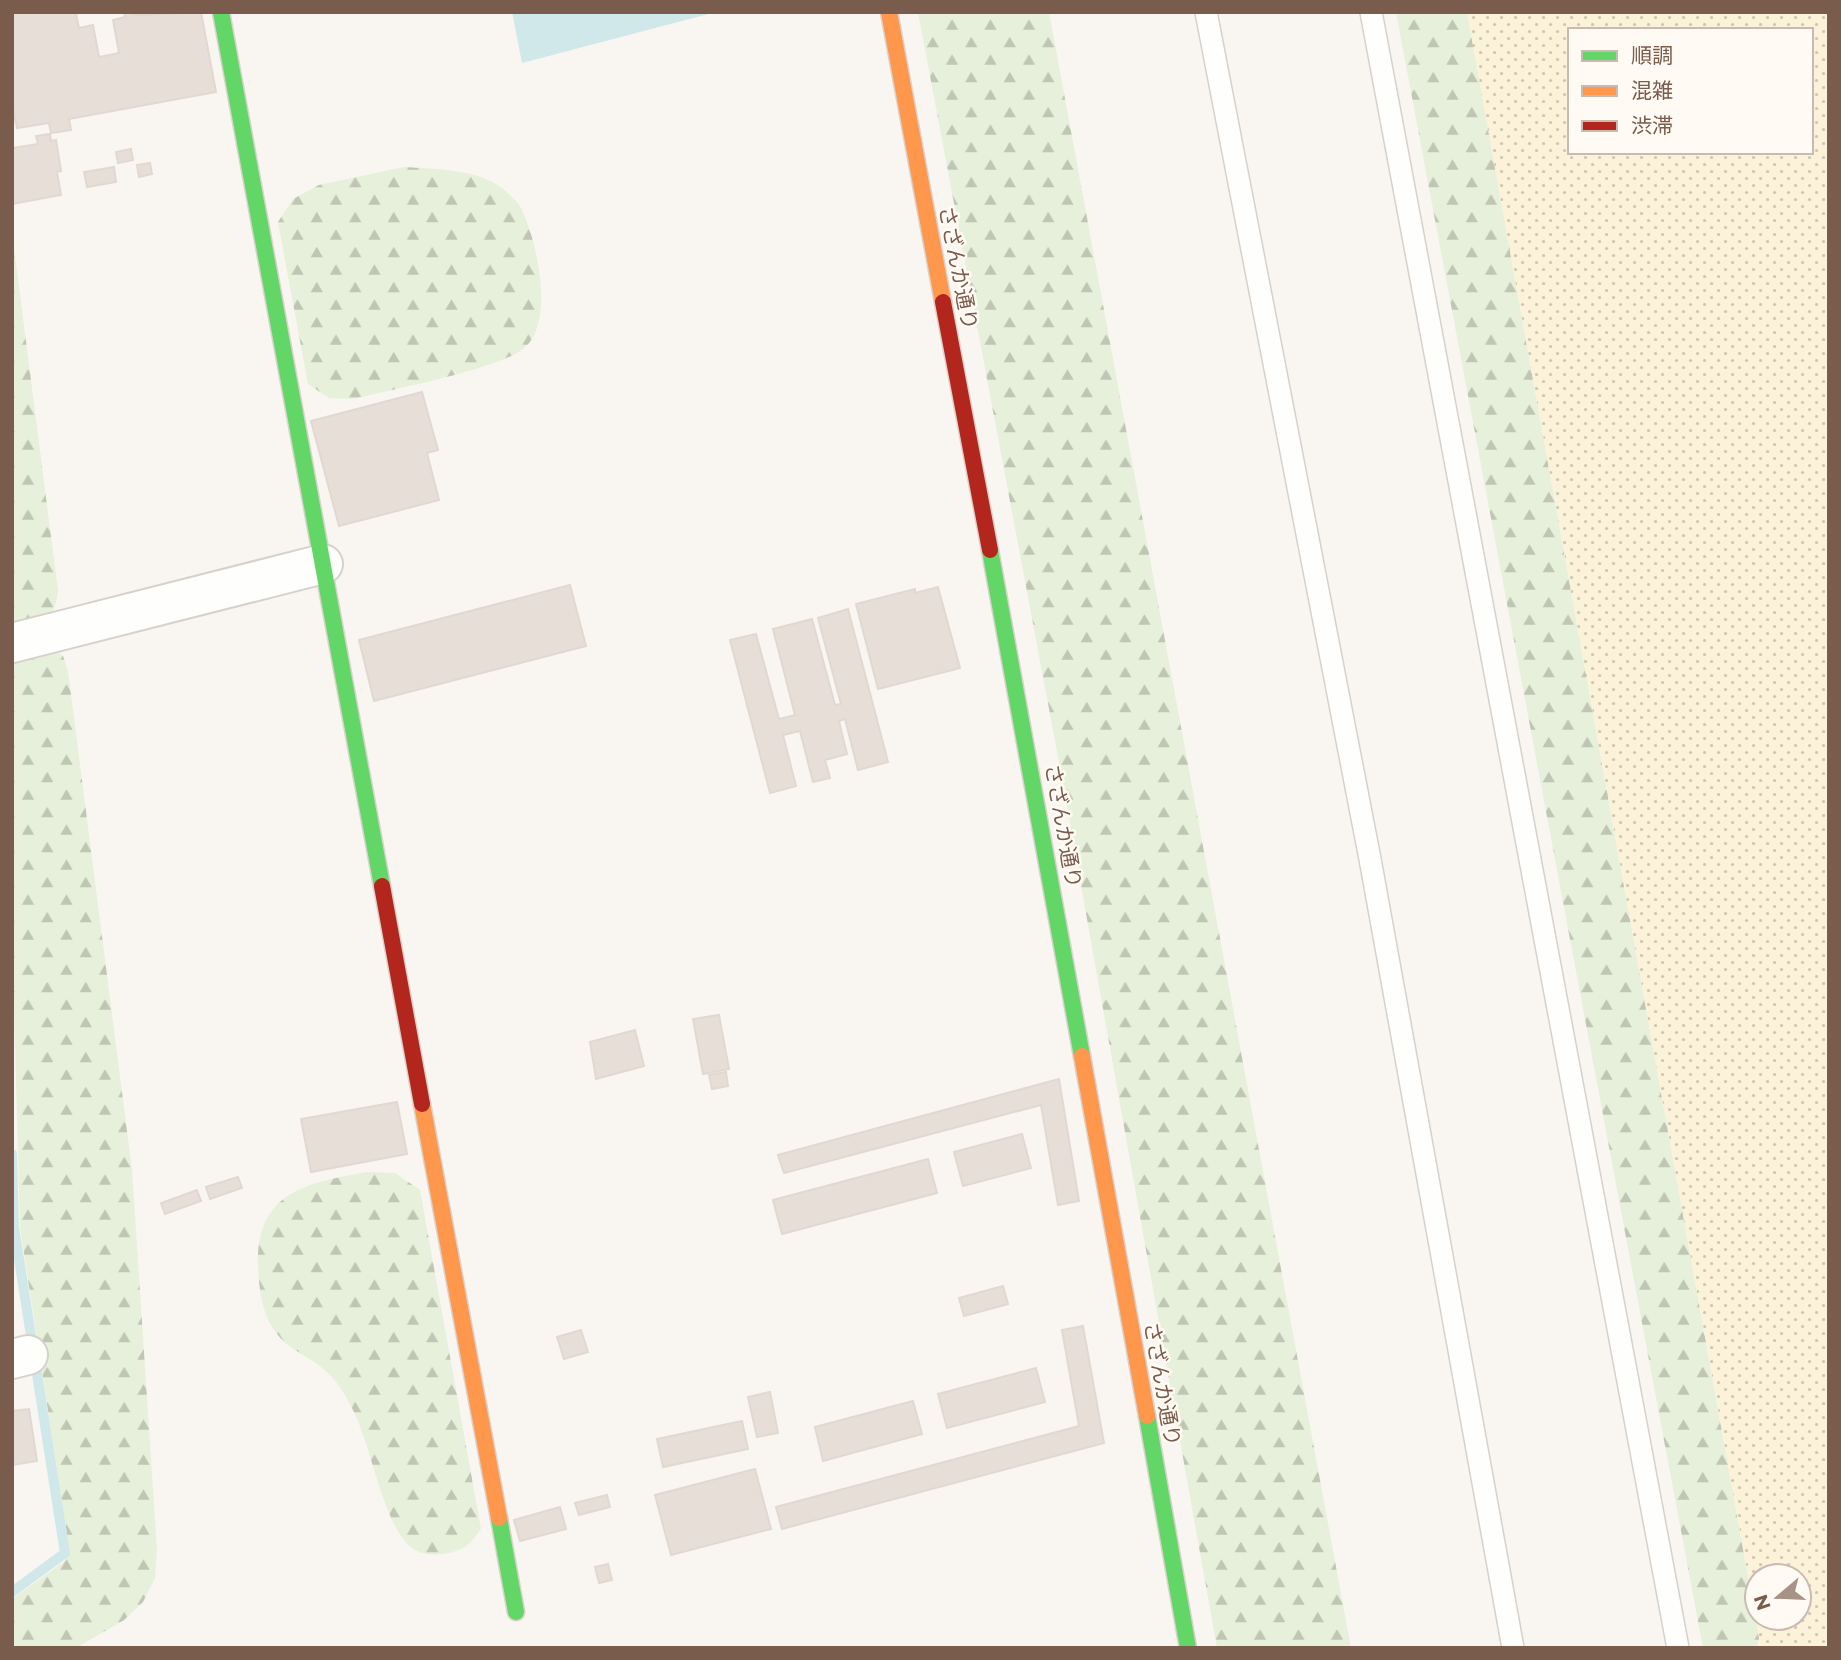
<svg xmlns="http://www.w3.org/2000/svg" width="1841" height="1660" viewBox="0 0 1841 1660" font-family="Montserrat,'Noto Sans JP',sans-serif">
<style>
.forest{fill:url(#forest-firs)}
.sand{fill:url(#sand-dots);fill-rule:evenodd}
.water{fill:#d0e8ea}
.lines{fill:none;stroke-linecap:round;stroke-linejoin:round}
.stream{stroke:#d0e8ea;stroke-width:10}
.building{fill:#e6ded7;stroke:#e2d8d2;stroke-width:2}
.lane-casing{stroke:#d7d1cb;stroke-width:24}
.street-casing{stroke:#d7d1cb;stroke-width:42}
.fast-casing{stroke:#d9d2cb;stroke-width:19}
.slow-casing{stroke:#d9d2cb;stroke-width:19}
.jam-casing{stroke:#d9d2cb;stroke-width:19}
.lane{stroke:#fefefd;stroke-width:21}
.street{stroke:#fefefd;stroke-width:38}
.fast{stroke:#63d668;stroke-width:16}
.slow{stroke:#ff974d;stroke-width:16}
.jam{stroke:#b3261e;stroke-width:16}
.labels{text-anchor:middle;stroke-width:5;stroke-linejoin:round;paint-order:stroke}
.street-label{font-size:21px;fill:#7a5c4d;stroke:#fffaf3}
</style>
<defs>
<pattern id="forest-firs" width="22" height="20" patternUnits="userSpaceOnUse" patternTransform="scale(1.75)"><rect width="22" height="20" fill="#e7f0db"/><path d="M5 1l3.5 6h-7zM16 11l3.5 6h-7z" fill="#c0c6b4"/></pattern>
<pattern id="sand-dots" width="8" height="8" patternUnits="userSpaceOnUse" patternTransform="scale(1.75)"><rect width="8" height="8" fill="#fbf2d9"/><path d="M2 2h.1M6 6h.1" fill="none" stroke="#d0c7b2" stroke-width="1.8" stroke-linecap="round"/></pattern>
</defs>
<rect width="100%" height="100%" fill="#f9f5f0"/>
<g class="forest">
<path d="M918,12H1049L1351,1648H1217L1059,762Z"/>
<path d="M1396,12H1467L1759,1638L1757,1648H1703Z"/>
<path d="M404,167C434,169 477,169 502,188C508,193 517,201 521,208C537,240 556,324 523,349C496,370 392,389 354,399L329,398L308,384L278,222L293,199L319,185Z"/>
<path d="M12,232L58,591C55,622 39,621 12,631Z"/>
<path d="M51,647L63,656L68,671L132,1170L157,1550L155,1578L143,1602L124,1620L76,1648H12V1599L65,1561L69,1548L20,1227L12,930V655Z"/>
<path d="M367,1172L395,1173L420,1190L481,1529C476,1535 470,1545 463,1548C450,1555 424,1558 412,1548C383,1526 371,1443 352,1408C343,1390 333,1375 316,1363C299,1352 283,1345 272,1327C261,1309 259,1286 258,1266C256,1191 307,1183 367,1172Z"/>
</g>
<path class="sand" d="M1467,12H1829V1648H1761ZM1570,30H1811V152H1570ZM1757,1576H1799V1618H1757Z"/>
<path class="water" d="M512,12H716L522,63Z"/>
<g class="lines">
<path class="stream" d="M12,1154L14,1227L65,1553L12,1592"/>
</g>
<g class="building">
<path d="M12,12H82L76,14L79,28L93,25L99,57L119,53L113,20L125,17L124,12L141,15L201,12L216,92L69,119L71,130L51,133L49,123L17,128L12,105Z"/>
<path d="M50,134L51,141L56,140L61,171L57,172L61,195L12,204V148L38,144L36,136Z"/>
<path d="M131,149L133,160L118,163L116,152Z"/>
<path d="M150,163L152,174L139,177L137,165Z"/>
<path d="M114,167L116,182L87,187L84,172Z"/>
<path d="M422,392L438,450L427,453L439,500L339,526L311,421Z"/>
<path d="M570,585L586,646L374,701L359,640Z"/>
<path d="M938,587L960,668L878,689L856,604L915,589V593Z"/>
<path d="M848,609L888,762L858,770L845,719L839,721L847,754L825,760L830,778L813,782L800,731L783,735L796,786L770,793L730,640L756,634L779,719L795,715L773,629L812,619L835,705L841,704L818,618Z"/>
<path d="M719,1015L729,1069L703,1074L693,1019Z"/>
<path d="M635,1030L644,1066L596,1079L590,1042Z"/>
<path d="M726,1072L728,1086L712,1089L709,1075Z"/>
<path d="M1059,1079L1079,1201L1058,1205L1041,1105L784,1173L778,1155Z"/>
<path d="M397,1102L407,1154L311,1172L301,1119Z"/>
<path d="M1022,1134L1031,1168L963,1186L954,1152Z"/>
<path d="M928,1159L937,1193L782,1234L773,1200Z"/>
<path d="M238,1177L242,1188L210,1199L206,1187Z"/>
<path d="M197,1190L201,1201L165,1214L161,1203Z"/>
<path d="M1003,1286L1008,1304L964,1316L959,1298Z"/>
<path d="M1083,1326L1104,1443L782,1529L776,1507L1079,1426L1062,1330Z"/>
<path d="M581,1330L588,1352L564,1359L557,1337Z"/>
<path d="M1036,1368L1045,1402L947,1428L938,1394Z"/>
<path d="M770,1392L778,1433L757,1437L748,1397Z"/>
<path d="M913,1401L922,1434L823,1461L815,1427Z"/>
<path d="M29,1409L37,1461L12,1465V1411Z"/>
<path d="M742,1421L748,1449L663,1467L657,1439Z"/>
<path d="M755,1469L771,1529L671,1555L655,1495Z"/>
<path d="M607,1495L610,1507L579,1515L575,1503Z"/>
<path d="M560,1507L566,1529L520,1541L514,1520Z"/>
<path d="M608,1564L612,1580L599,1583L595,1567Z"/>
</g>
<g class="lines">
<g class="lane-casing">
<g id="lane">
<path d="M1206,12L1370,859L1513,1648"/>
<path d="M1371,12L1678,1648"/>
</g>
</g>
<g class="street-casing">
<g id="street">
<path d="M12,643L323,564"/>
<path d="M12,1359L28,1355"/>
</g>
</g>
<g class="fast-casing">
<g id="fast">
<path d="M221,12L382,886"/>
<path d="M990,550L1082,1056"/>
<path d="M1147,1416L1188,1648"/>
<path d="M499,1518L516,1612"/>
</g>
</g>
<g class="slow-casing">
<g id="slow">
<path d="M889,12L943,302"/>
<path d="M1082,1056L1147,1416"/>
<path d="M422,1104L499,1518"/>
</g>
</g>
<g class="jam-casing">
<g id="jam">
<path d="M943,302L990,550"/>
<path d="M382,886L422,1104"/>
</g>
</g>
<use href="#lane" class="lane"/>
<use href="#street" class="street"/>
<use href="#fast" class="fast"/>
<use href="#slow" class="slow"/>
<use href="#jam" class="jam"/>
</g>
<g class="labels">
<g class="street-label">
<text transform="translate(958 268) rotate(79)" y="7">さざんか通り</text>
<text transform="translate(1063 826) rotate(80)" y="7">さざんか通り</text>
<text transform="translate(1162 1384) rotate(80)" y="7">さざんか通り</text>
</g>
</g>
<rect width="1841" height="1660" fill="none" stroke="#7a5c4d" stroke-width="28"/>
<rect x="1568" y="28" width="245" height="126" fill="#fffaf3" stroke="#cabbb1" stroke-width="2"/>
<rect x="1582" y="51" width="35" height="10" fill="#63d668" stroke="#cabbb1" stroke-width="2"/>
<text x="1631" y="63" font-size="21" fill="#7a5c4d">順調</text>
<rect x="1582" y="86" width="35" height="10" fill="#ff974d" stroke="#cabbb1" stroke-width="2"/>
<text x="1631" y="98" font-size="21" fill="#7a5c4d">混雑</text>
<rect x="1582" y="121" width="35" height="10" fill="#b3261e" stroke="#cabbb1" stroke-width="2"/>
<text x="1631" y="133" font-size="21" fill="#7a5c4d">渋滞</text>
<g transform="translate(1778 1597) rotate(251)"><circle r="33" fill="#fffaf3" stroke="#cabbb1" stroke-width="2"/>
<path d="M0-5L12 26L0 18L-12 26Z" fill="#a69286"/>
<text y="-10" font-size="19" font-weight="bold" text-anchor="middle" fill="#7a5c4d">N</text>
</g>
</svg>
